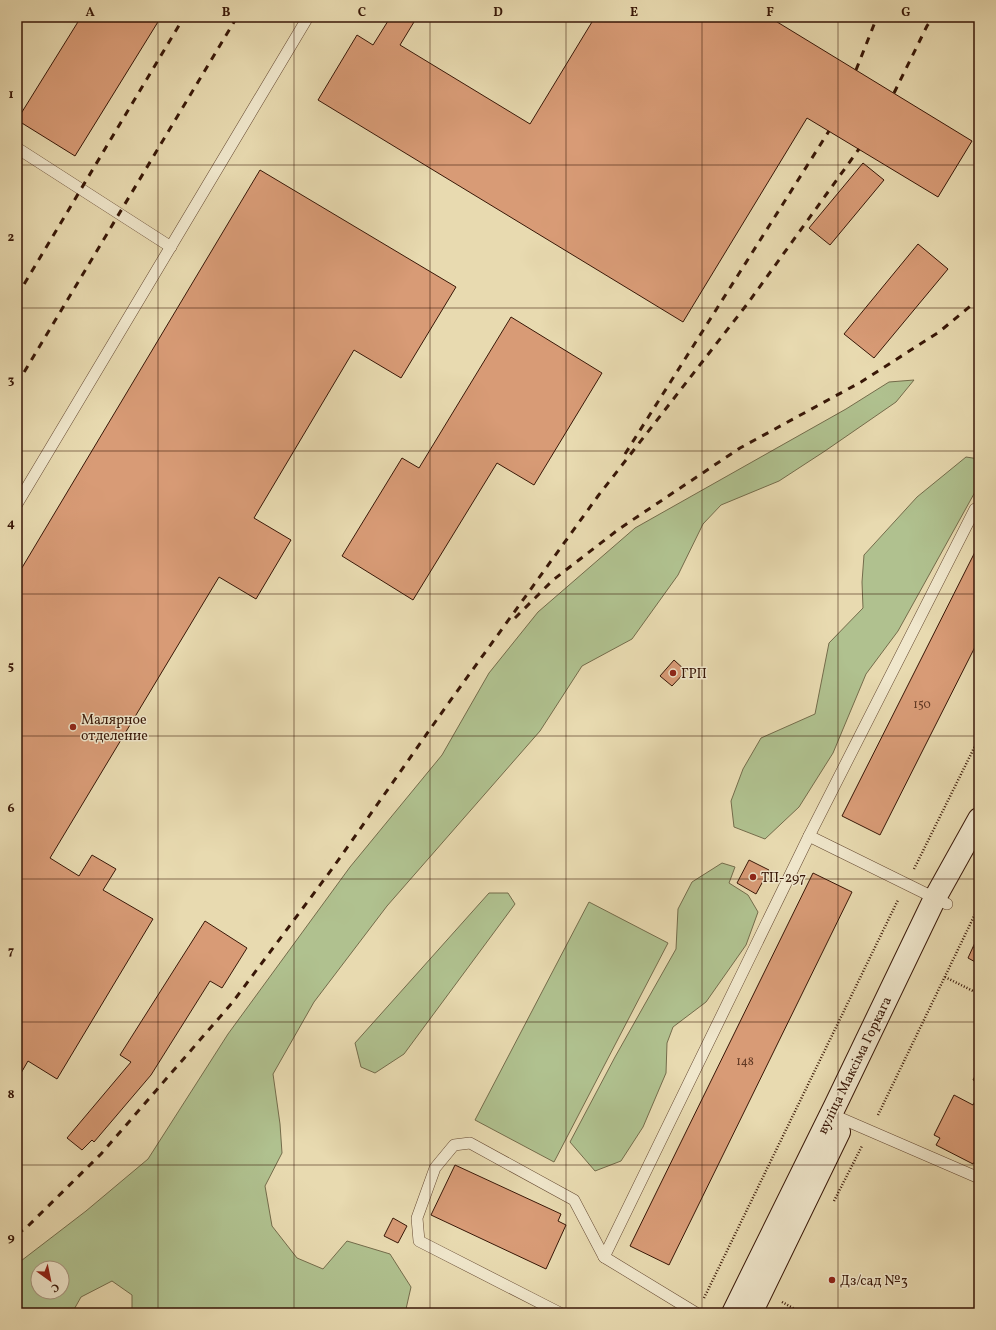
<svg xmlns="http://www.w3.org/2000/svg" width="996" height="1330" viewBox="0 0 996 1330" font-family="Vollkorn,serif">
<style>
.green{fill:#b0c18f;stroke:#746c4b;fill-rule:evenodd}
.building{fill:#d89b76;stroke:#381707}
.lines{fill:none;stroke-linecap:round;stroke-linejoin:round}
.lane-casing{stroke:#644831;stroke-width:12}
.secondary-casing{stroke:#381707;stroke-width:24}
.path{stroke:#381707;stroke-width:2.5;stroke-dasharray:1 2;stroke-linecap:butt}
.lane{stroke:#f0e7cc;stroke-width:11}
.secondary{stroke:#f0e7cc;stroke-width:22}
.rail{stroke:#381707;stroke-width:3;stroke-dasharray:7 7;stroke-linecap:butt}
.grid{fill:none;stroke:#381707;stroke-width:1;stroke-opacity:0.55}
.poi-dot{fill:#8f2418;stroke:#f0e7cc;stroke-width:1.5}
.labels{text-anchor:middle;stroke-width:3;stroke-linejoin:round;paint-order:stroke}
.number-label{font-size:12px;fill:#603823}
.poi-label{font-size:14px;fill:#381707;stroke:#f0e7cc;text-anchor:start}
.street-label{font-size:14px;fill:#381707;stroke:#f0e7cc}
.neatline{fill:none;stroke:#381707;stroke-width:1.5}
.grid-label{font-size:13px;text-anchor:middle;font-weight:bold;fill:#381707}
</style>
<rect width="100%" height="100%" fill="#e8dab0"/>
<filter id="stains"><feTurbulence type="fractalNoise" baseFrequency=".005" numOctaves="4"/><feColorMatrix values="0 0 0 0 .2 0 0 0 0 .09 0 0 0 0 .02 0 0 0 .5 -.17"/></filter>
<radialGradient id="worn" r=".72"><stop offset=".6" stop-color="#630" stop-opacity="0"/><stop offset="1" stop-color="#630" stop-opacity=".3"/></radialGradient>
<g class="green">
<path d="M914,380L896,402L825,451L779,481L721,505L703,524L678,575L632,639L582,666L540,731L387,906L314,1002L273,1074L280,1124L282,1153L265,1186L272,1226L297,1258L323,1269L347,1241L390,1254L411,1287L406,1309L358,1313H125L132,1308V1295L112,1281L81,1297L72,1313H17V1264L86,1211L148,1159L228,1034L350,867L442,755L489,673L538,612L635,528L846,409L889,382ZM38,1268H62V1292H38Z"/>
<path d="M966,457L979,459V487L975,492L898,631L866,674L833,753L799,807L765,839L734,827L731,801L743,769L761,738L815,714L829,643L863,608L862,582L864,555L917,497Z"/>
<path d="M722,863L735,867L729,883L748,895L758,912L746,945L706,1002L673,1027L667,1043L666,1073L643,1127L621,1161L595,1171L570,1142L615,1057L676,949L678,909L692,882Z"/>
<path d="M489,893H508L515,904L404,1054L375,1073L361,1067L355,1043Z"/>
<path d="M589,902L668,943L554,1162L475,1120Z"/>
</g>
<g class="building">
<path d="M81,17H161L75,156L17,120Z"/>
<path d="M381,17H417L400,45L530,124L595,17H769L972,141L938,197L807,118L683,322L318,100L357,35L373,45L388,21Z"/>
<path d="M863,163L884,180L830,245L809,228Z"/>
<path d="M260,170L456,287L401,378L354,350L254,518L291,540L256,599L219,577L50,858L79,876L92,855L116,869L103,890L153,919L57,1079L28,1061L17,1080V576Z"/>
<path d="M918,244L948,269L874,358L844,334Z"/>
<path d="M511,317L602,373L534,485L497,463L413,600L342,556L402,458L419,468Z"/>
<path d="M979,544V639L880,835L842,816Z"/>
<path d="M674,660L686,671L672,686L660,676Z"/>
<path d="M749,860L769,870L756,894L737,883Z"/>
<path d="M813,873L852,892L669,1265L630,1246Z"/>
<path d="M205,921L247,948L222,988L210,981L151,1075L94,1142L92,1140L82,1150L67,1138L131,1062L120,1055Z"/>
<path d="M979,934V950L973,947Z"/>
<path d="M973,947L979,950V964L968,958Z"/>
<path d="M979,1068V1083L973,1080Z"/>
<path d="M979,1093V1154L973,1164L936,1145L940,1138L934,1135L954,1095L973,1105Z"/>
<path d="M455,1165L561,1214L558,1221L566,1225L546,1269L431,1215Z"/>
<path d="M393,1218L407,1226L398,1243L384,1236Z"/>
</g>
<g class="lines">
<g class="lane-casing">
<g id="lane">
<path d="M17,148L171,247"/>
<path d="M17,504L308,17"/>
<path d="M809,836L947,904"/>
<path d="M831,1114L979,1178"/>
<path d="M560,1313L419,1241L417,1218L435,1168L454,1145L470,1143L574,1200L604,1257"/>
<path d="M696,1313L604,1257L809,836L975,509"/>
</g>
</g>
<g class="secondary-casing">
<g id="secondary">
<path d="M733,1313L835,1106L935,898L979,819"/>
<path d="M751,1313L839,1132"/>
</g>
</g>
<g class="path">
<path d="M914,869L979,738"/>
<path d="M945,977L979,994"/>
<path d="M878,1115L979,906"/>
<path d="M834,1201L862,1146"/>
<path d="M704,1298L898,900"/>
<path d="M782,1302L802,1313"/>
</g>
<use href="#lane" class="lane"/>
<use href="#secondary" class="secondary"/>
<g class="rail">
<path d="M856,70L877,17"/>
<path d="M894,93L927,26L933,17"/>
<path d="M17,296L184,17"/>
<path d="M17,384L237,17"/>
<path d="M625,454L829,131"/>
<path d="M515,618L553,580L619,529L740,448L861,382L939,332L979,299"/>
<path d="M17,1234L26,1228L101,1154L232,1003L332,869L445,708L598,496L748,303L859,149"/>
</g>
</g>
<path class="grid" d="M158,17V1313M294,17V1313M430,17V1313M566,17V1313M702,17V1313M838,17V1313M17,165H979M17,308H979M17,451H979M17,594H979M17,736H979M17,879H979M17,1022H979M17,1165H979"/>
<g class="poi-dot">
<circle cx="673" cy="673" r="4"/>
<circle cx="73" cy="727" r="4"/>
<circle cx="753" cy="877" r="4"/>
<circle cx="832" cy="1280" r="4"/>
</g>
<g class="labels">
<g class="number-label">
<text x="922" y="708">150</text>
<text x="745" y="1065">148</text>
</g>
<g class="poi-label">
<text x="681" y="678">ГРП</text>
<text x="81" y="724">Малярное<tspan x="81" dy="16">отделение</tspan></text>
<text x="761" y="882">ТП-297</text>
<text x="840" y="1285">Дз/сад №3</text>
</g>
<g class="street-label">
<text transform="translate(854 1065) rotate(-64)" y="5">вуліца Максіма Горкага</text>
</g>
</g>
<rect width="996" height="1330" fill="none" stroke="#e8dab0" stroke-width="44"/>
<g transform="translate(50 1280) rotate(147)"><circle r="19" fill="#f0e7cc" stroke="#a6947d"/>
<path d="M0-3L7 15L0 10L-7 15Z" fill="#8f2418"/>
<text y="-6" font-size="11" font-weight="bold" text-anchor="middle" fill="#381707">С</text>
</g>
<rect x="22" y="22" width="952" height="1286" class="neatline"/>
<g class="grid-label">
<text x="90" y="16">A</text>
<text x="226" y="16">B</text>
<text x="362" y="16">C</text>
<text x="498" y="16">D</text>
<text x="634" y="16">E</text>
<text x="770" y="16">F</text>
<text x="906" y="16">G</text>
<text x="11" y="98">1</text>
<text x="11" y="241">2</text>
<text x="11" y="384">3</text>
<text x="11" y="527">4</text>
<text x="11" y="670">5</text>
<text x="11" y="812">6</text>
<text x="11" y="955">7</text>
<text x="11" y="1098">8</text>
<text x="11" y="1241">9</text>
</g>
<rect width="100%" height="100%" filter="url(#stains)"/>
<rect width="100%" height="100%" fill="url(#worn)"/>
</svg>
